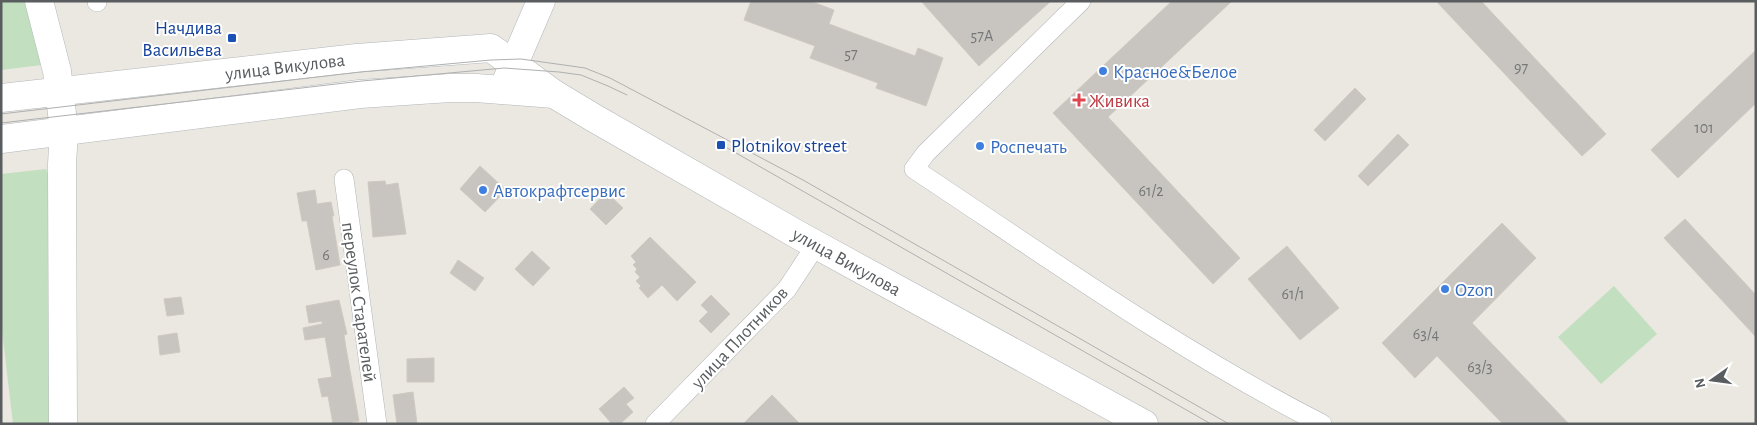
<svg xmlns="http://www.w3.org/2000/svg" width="1757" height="425" viewBox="0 0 1757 425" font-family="'Alegreya Sans',sans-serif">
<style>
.green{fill:#c2e0bf}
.building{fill:#c8c5c0;stroke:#cfc9c0}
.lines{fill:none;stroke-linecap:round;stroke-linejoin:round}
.street-casing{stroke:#b1b4b7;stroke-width:20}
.secondary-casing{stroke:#b2b6ba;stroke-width:29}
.street{stroke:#fff;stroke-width:19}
.secondary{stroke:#fff;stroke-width:28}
.tram{stroke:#afb0b0;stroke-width:1}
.transit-dot{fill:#1a4fb4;stroke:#fff;stroke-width:2}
.shop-dot{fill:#3f7fe0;stroke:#fff;stroke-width:2}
.health-dot{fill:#e0444e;stroke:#fff;stroke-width:2}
.labels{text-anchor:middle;stroke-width:4;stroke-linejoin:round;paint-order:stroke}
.number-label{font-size:16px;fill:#757778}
.transit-label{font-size:19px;fill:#164399;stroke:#fff;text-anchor:end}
.street-label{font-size:19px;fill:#595d60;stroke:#fff}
.shop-label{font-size:19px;fill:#366cbe;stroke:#fff;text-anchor:start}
.health-label{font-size:19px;fill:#be3a42;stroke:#fff;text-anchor:start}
</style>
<rect width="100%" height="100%" fill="#ebe8e1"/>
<g class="green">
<path d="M1,1H26L42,65L1,70Z"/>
<path d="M46,169L49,177L51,424H13L1,322V174Z"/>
<path d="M1614,286L1657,334L1601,384L1558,337Z"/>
</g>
<g class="building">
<path d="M751,1H810L834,10L829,24L915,56L918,48L943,58L926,106L876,88L878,83L810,58L815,46L744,20Z"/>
<path d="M921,1H1051L979,66Z"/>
<path d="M1172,1H1232L1108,117L1240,258L1213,284L1053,113Z"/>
<path d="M1436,1H1481L1606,134L1582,156Z"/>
<path d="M1756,50V103L1678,178L1651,150Z"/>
<path d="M1355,88L1366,99L1325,141L1314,130Z"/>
<path d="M1398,134L1409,145L1368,186L1358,176Z"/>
<path d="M480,166L506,190L485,212L460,189Z"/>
<path d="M385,181L386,185L398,183L406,234L373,237L368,182Z"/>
<path d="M315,190L317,204L331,202L334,216H332L340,265L316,270L307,221H302L297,193Z"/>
<path d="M606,192L623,208L606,225L590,209Z"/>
<path d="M1685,219L1756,295V337L1664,238Z"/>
<path d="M1502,223L1536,258L1472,323L1569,424H1503L1437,356L1415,378L1382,343Z"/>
<path d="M650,237L696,282L677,301L662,285L648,298L639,288L641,286L636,281L640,277L635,272L637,269L633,265L636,262L631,256Z"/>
<path d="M1287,246L1339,308L1300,340L1248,279Z"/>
<path d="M532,251L550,268L533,286L515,269Z"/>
<path d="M458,260L484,278L475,291L450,273Z"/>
<path d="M711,295L730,314L711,333L699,321L708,312L701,305Z"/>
<path d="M181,297L184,314L167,316L164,299Z"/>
<path d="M339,300L347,334L344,335L346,348L359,421L351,422L352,424H333L328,396L322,397L318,379L332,377L325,337L305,340L303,328L322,324V321L309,323L306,306Z"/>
<path d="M177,333L180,352L160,355L158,336Z"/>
<path d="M434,358V382H407V359Z"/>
<path d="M624,387L634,398L626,404L633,412L620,424H612L599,409Z"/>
<path d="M413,392L417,424H397L393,395Z"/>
<path d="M772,395L800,424H743Z"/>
</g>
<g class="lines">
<g class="street-casing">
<g id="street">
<path d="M97,1V2"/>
<path d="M1081,1L926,153L914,169C1047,257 1179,351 1322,424"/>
<path d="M344,179L377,424"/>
<path d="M655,424L787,289L816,245"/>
</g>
</g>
<g class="secondary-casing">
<g id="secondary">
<path d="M39,1L57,71L64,131L62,164L63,424"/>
<path d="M507,80L541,1"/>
<path d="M1,98L357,58L491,48L554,94L594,118L800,236L1144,424"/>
<path d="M1,139L360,94L450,88H476L554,94"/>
</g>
</g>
<use href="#street" class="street"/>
<use href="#secondary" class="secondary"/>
<g class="tram">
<path d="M1,114L360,72L491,60L521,59L564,65L585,68L610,78L803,180L1229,424"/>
<path d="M1,123L362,81L504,68L559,72L581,75L608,86L627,95"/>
<path d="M722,145L1211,424"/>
</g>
</g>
<g class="transit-dot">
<rect x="227" y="33" width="10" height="10" rx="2.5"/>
<rect x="716" y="140" width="10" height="10" rx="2.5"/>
</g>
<g class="shop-dot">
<circle cx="1103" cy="71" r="5"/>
<circle cx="980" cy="146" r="5"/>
<circle cx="483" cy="190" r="5"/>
<circle cx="1445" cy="289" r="5"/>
</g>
<path class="health-dot" d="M1076.5 92.5h5v5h5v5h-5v5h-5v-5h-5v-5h5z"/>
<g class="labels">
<g class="number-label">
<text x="982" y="41">57А</text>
<text x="851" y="59">57</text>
<text x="1521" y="73">97</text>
<text x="1704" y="133">101</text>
<text x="1151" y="196">61/2</text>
<text x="326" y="260">6</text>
<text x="1293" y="299">61/1</text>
<text x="1426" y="339">63/4</text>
<text x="1480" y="372">63/3</text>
</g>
<g class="transit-label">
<text x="222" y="34">Начдива<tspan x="222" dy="22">Васильева</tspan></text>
<text x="731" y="152" text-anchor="start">Plotnikov street</text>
</g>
<g class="street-label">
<text transform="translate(285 66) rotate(-7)" y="7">улица Викулова</text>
<text transform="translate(847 261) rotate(29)" y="7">улица Викулова</text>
<text transform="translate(360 302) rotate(82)" y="7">переулок Старателей</text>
<text transform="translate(739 337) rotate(-47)" y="7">улица Плотников</text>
</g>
<g class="shop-label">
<text x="1113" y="78">Красное&amp;Белое</text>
<text x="990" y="153">Роспечать</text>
<text x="493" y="197">Автокрафтсервис</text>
<text x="1455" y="296">Ozon</text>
</g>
<g class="health-label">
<text x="1089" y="107">Живика</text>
</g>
</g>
<rect width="1757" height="425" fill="none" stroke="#595d60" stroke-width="5"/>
<g transform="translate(1712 380) rotate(256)" stroke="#ffffff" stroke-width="4" paint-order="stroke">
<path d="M0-4L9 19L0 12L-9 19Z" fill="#595d60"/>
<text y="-8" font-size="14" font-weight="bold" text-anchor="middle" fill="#595d60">N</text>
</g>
</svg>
